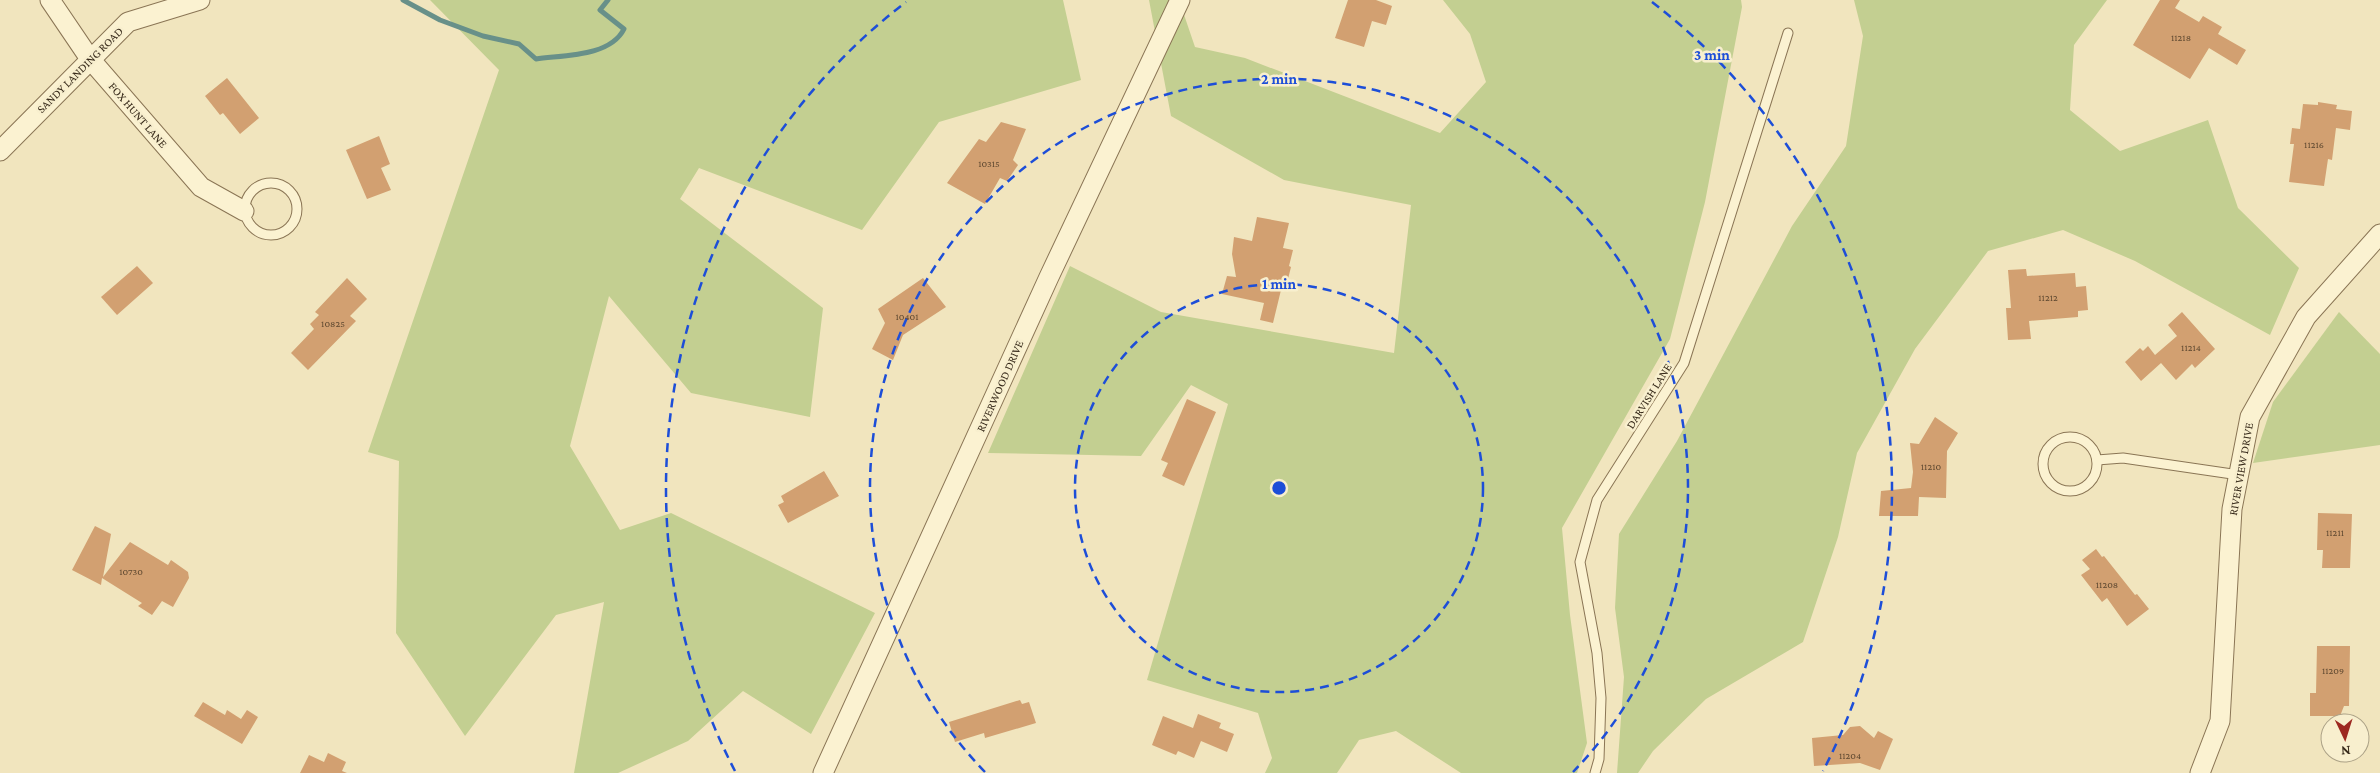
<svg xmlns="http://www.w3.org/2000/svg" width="2380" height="773" viewBox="0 0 2380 773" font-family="'Crimson Pro',serif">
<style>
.green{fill:#c3cf91}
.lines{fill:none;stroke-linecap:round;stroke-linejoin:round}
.stream{stroke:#689089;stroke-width:5}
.building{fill:#d2a071}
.service-casing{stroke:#8a7555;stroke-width:11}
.minor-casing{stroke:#8a7555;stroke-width:21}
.service{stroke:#fbf2d1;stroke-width:9}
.minor{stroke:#fbf2d1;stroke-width:19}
.ring{fill:none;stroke:#1d4ed8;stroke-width:2.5;stroke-dasharray:9 6}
.labels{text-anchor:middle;stroke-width:5;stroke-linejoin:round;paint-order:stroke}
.number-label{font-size:10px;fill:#5e4830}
.street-label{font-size:12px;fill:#382b1b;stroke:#f8efce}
.centre{fill:#1d4ed8;stroke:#f8efce;stroke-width:2.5}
.ring-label{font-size:15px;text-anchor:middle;font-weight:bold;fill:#1d4ed8;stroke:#f8efce;stroke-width:5;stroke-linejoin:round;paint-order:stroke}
</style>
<rect width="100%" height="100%" fill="#f1e5be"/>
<g class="green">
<path d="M430,0H1063L1081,80L939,122L862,230L699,168L680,199L823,308L810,417L691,393L609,296L570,446L620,530L671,513L875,613L811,734L743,691L688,741L618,773H574L604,602L556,615L465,736L396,633L399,461L368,452L499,70Z"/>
<path d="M1149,0H1179L1195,47L1245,58L1440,133L1486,82L1470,34L1443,0H1741L1742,7L1705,202L1670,339L1562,528L1570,615L1587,743L1577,773H1461L1396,731L1359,740L1337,773H1265L1272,758L1258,713L1147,680L1228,404L1191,385L1141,456L988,453L1070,266L1161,312L1394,353L1411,205L1284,180L1171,116Z"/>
<path d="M1854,0H2107L2074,45L2070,110L2120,151L2208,120L2238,208L2299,268L2270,335L2135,261L2063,230L1988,251L1915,349L1857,453L1838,537L1803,642L1706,699L1653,751L1638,773H1617L1624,677L1615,608L1619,534L1677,441L1792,226L1846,146L1863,36Z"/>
<path d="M2339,312L2380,354V445L2253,463L2273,402Z"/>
</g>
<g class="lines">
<path class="stream" d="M403,0L440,20L483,36L519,44L536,59C563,55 610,57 624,29L600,10L608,0"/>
</g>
<g class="building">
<path d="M1348,0H1376L1392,6L1386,25L1372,21L1364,47L1335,38Z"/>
<path d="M2160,0H2180L2175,8L2199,22L2203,16L2222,27L2218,34L2246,50L2237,65L2209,48L2190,79L2133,45Z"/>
<path d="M227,78L259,118L240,134L223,113L220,115L205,96Z"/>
<path d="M2318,102L2337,105L2336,109L2352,111L2350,130L2336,128L2332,160L2328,159L2324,186L2289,182L2294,144H2290L2292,128L2300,129L2303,104L2318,105Z"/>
<path d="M1001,122L1026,129L1013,160L1018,165L1007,181L1000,178L985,204L947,183L979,139L986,142Z"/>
<path d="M379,136L390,164L381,168L391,190L367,199L346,150Z"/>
<path d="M1257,217L1289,223L1283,248L1293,250L1289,266L1291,267L1285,291L1281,290L1273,323L1260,320L1264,303L1222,294L1227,276L1236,277L1232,254L1234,237L1252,241Z"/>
<path d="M137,266L153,283L117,315L101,297Z"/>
<path d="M2026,269L2027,276L2075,273L2076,287L2086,286L2088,310L2078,311V317L2029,321L2031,339L2008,340L2006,308H2011L2008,270Z"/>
<path d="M347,278L367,299L350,316L356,321L308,370L291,353L314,329L310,324L319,315L315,312Z"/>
<path d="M923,278L946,307L903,335L893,360L872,349L885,323L878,309Z"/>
<path d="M2182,312L2215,349L2195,368L2192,364L2176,380L2161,363L2141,381L2125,362L2140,348L2143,351L2148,346L2155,355L2177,336L2168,325Z"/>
<path d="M1187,399L1216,412L1184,486L1162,476L1168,463L1161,460Z"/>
<path d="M1935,417L1958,433L1947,451L1946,498L1919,497L1918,516H1879L1881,491L1911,488L1913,472L1910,443L1919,444Z"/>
<path d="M824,471L839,496L788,523L778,505L784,502L781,496Z"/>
<path d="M2318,513L2352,514L2350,568H2322L2323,550H2317Z"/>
<path d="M95,526L111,534L103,577L130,542L168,565L171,560L188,572L189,578L173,607L162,601L152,615L138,606L142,603L102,578L101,585L72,570Z"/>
<path d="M2096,549L2102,557L2104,556L2135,595L2137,594L2149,609L2127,626L2107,598L2102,602L2081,575L2090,569L2082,560Z"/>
<path d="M2317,646H2350L2349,706H2344L2340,716H2310V693H2316Z"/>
<path d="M1020,700L1022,704L1029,702L1036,723L985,738L984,733L955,742L949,722Z"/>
<path d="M203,702L225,715L227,710L241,719L247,710L258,717L242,744L194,716Z"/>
<path d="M1198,714L1221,723L1219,728L1234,734L1227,752L1201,741L1194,758L1178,751L1176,755L1152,745L1163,716L1193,728Z"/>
<path d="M1860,726L1874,738L1878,731L1893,739L1880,770L1860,763L1814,766L1812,738L1843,735L1850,727Z"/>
<path d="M328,753L346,762L342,771L347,773H300L309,755L324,762Z"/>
</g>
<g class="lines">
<g class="service-casing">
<g id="service">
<circle cx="271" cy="209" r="26"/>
<circle cx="2070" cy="464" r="27"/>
<path d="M2097,460L2123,458L2239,475"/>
<path d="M1595,773L1599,759L1601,698L1597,653L1580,562L1597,500L1684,363L1788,33"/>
</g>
</g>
<g class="minor-casing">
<g id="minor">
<path d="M50,0L90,59L201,187L244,211"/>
<path d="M0,151L128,22L200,0"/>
<path d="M823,773L1049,277L1180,0"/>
<path d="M2200,773L2220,721L2232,509L2250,417L2306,317L2380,234"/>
</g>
</g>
<use href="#service" class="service"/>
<use href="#minor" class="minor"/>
</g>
<g class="ring">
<circle cx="1279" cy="488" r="204"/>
<path d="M985 772A409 409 0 1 1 1573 772"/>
<path d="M735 771A613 613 0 0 1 906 2M1652 2A613 613 0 0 1 1823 771"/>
</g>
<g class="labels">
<g class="number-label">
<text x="2181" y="41">11218</text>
<text x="2314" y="148">11216</text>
<text x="989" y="167">10315</text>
<text x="2048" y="301">11212</text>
<text x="907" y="320">10401</text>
<text x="333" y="327">10825</text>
<text x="2191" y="351">11214</text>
<text x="1931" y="470">11210</text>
<text x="2335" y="536">11211</text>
<text x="131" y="575">10730</text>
<text x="2107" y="588">11208</text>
<text x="2333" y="674">11209</text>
<text x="1850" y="759">11204</text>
</g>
<g class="street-label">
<text transform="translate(80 70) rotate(-45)" y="4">SANDY LANDING ROAD</text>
<text transform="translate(138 115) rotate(49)" y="4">FOX HUNT LANE</text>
<text transform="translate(1000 386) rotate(-66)" y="4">RIVERWOOD DRIVE</text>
<text transform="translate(1649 396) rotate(-58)" y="4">DARVISH LANE</text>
<text transform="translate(2241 469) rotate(-80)" y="4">RIVER VIEW DRIVE</text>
</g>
</g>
<circle cx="1279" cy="488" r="8" class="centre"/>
<g class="ring-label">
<text x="1712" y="60">3 min</text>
<text x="1279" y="84">2 min</text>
<text x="1279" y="289">1 min</text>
</g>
<g transform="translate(2345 738) rotate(176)"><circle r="24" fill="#f8efce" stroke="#aba186"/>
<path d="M0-4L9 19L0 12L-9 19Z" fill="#9d2921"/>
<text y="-8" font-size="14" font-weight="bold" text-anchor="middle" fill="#382b1b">N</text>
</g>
</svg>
